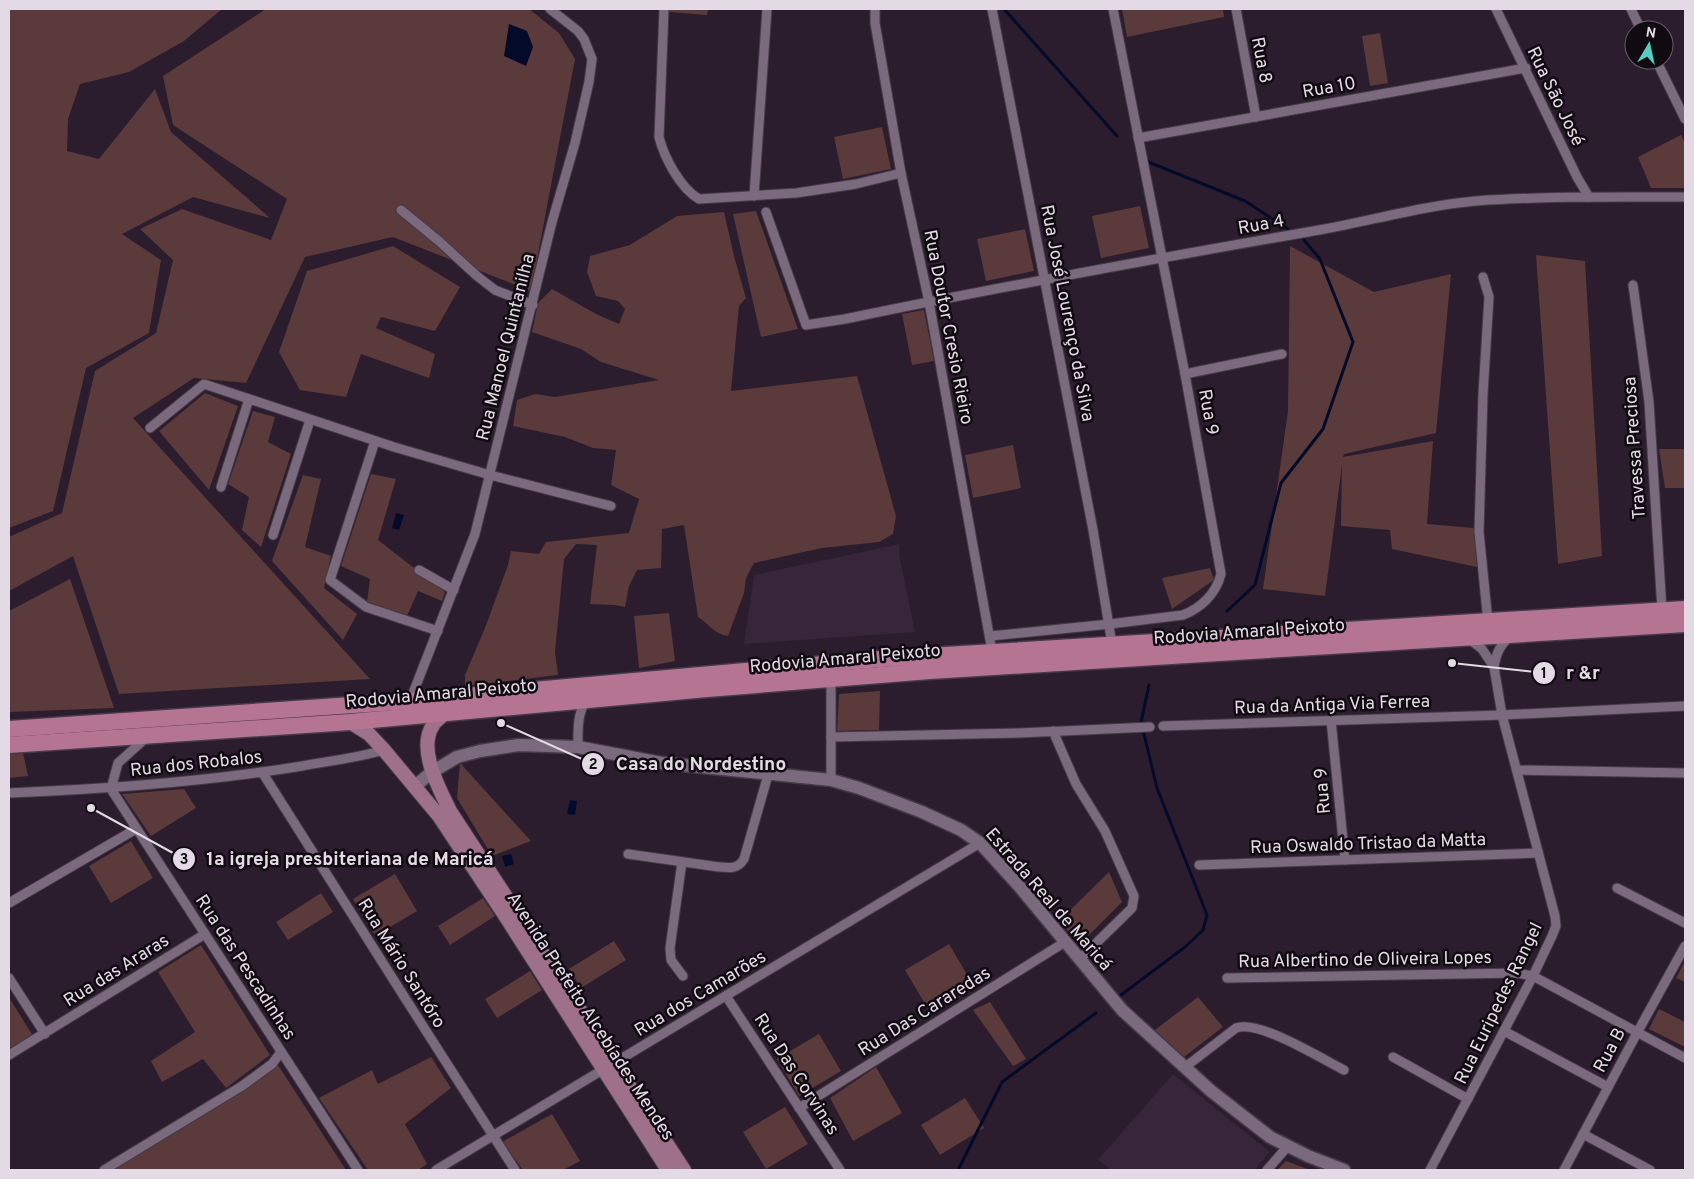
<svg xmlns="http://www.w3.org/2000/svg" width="1694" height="1179" viewBox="0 0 1694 1179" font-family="Overpass,sans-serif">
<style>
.built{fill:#37253a}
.green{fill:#5a3a3a}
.water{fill:#040b2a}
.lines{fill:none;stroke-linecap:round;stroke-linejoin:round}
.stream{stroke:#040b2a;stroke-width:3}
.street-casing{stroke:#453a47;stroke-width:11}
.secondary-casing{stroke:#453a47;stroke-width:15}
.primary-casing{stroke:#453a47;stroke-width:16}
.highway-casing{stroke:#453a47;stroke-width:19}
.street{stroke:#7b6a7d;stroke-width:9}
.secondary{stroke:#7b6a7d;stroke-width:12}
.primary{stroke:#9e708a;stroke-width:14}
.highway{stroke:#b57492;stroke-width:16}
.labels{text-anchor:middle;stroke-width:5;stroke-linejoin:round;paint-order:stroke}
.street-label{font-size:18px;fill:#e4dae5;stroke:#100a11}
.leader{fill:none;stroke:#e4dae5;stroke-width:2}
.callout-dot{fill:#e4dae5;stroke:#100a11;stroke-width:2}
.mark-label{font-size:15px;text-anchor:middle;font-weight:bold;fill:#111}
.callout-label{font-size:19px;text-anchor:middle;font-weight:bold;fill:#e4dae5;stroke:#100a11;stroke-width:5;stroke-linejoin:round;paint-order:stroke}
</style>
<rect width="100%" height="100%" fill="#2b1d2d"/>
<g class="built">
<path d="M900,544L899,554L915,632L744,644L754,575Z"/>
<path d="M1173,1074L1270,1152L1254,1170H1112L1098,1160Z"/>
</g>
<g class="green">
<path d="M9,9H222L184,41L129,72L80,84L68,119L67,151L99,159L155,89L171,132L270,218L193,197L122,234L161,260L149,333L86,368L53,511L9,528Z"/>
<path d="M266,9H529L559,33L575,59L531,291L393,237L305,257L246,383L194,378L133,418L370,679L119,694L73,556L9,591V537L62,513L95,371L156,333L173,260L140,229L182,209L271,240L287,199L173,125L163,76Z"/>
<path d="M669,9H708L707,15L669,12Z"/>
<path d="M1122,9H1223L1224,17L1127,37Z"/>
<path d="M1380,33L1388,83L1370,86L1362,36Z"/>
<path d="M882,127L891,169L843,179L834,137Z"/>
<path d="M1681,135L1685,143V188H1651L1638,157Z"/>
<path d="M1140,206L1149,248L1101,258L1092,216Z"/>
<path d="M756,211L798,329L761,337L733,214Z"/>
<path d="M724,212L734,256L746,298L739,306L731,391L857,376L896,516L893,534L879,542L822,548L754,563L746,578L744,593L728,636C714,634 710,625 698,617L684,525L662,529L661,568L637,570L629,586L625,607L615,605L590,604L597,545L576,544L564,559L555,652L558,675L465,686V675L485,628L508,565L511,551L539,554L546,542L629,533L639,499L611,485L616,450L593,448L565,437L513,426L517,400L535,394L555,397L659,380L601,362L581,349L532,332L538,303L552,289L598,315L619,324L625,309L618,301L596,296L587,272L590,256L630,245L677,216Z"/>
<path d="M1025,229L1034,271L986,281L977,239Z"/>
<path d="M393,246L460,287L435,331L381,317L376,328L435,354L429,378L361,354L346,397L300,390L279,352L307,271Z"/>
<path d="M1290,246L1374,292L1451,274L1436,433L1344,454L1343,457L1433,441L1427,524L1474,528L1477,567L1392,549L1390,530L1341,526L1342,465L1325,596L1263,589L1288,411Z"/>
<path d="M1536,255L1585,261L1602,556L1558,564Z"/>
<path d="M924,310L934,361L912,365L902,314Z"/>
<path d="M205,393L238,406L209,490L159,431Z"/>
<path d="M253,411L275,417L268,442L291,454L261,547L242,530L249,497L228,484Z"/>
<path d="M1013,445L1021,488L973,498L965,455Z"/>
<path d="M1659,449H1685V488H1665Z"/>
<path d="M371,474L396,479L378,540L445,592L442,601L418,591L407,616L367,602L370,579L341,566Z"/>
<path d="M303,475L321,479L305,547L331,556L324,588L357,614L343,640L272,561Z"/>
<path d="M1210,568L1214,580L1172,609L1162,578Z"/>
<path d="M70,579L114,708L9,712V611Z"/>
<path d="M669,613L675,661L639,668L634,616Z"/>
<path d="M880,691L879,730L837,731L839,694Z"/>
<path d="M23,753L28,776L9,778V754Z"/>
<path d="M460,763L531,841L492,856L457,798Z"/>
<path d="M184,789L196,808L151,836L122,794Z"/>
<path d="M131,841L153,878L111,903L89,866Z"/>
<path d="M1109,872L1122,902L1080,944L1059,921Z"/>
<path d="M395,874L417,911L375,936L353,899Z"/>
<path d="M321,893L333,912L288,940L276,922Z"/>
<path d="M483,898L495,916L450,945L438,926Z"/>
<path d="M614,941L626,960L581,988L569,969Z"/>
<path d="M949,944L975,988L931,1014L905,970Z"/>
<path d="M201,945L270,1055L226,1088L203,1059L162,1082L151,1061L195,1032L158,972Z"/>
<path d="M1685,961V982L1676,978Z"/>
<path d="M530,971L542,990L497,1018L485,999Z"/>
<path d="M1198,997L1223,1027L1184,1057L1155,1030Z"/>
<path d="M10,999L33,1036L9,1049V1000Z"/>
<path d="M990,1002L1026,1059L1013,1066L973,1010Z"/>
<path d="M1659,1009L1685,1022V1047L1649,1029Z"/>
<path d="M819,1034L841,1071L799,1096L777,1059Z"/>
<path d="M431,1057L451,1088L405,1124L427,1164L418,1170H368L319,1098L372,1070L378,1084Z"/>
<path d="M278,1065L346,1170H114Z"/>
<path d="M876,1067L902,1113L853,1141L830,1098Z"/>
<path d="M965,1098L984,1128L940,1155L921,1125Z"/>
<path d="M785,1107L808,1144L766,1169L743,1132Z"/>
<path d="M552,1114L580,1161L563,1170H523L502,1142Z"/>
<path d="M1286,1161L1310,1170H1277Z"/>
</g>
<g class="water">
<path d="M509,24L527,31L533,47L526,66L504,56Z"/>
<path d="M396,513L404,515L399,530L392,528Z"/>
<path d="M570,800L577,801L575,815L567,814Z"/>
<path d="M511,854L514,864L505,867L502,856Z"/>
</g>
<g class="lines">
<g class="stream">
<path d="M1004,9L1117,136"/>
<path d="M1146,161L1245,201L1288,229"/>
<path d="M1227,611L1255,585L1281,483L1323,429L1353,342L1320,259L1304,240"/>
<path d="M1117,998L1185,947L1203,930L1207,915L1157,788L1144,734L1140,727L1149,685"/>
<path d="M958,1170L1002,1082L1096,1013"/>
</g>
<g class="street-casing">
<g id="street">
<path d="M664,9L659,137C664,157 680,188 699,199L796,193L856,184L901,173"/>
<path d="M875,9V23L901,173L929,302L992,651"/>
<path d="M992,9L1093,530L1112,644"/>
<path d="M1236,9L1256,117"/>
<path d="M1496,9L1577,177L1589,197"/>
<path d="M1631,9L1641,30"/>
<path d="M1656,60L1685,119"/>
<path d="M1138,138L1526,68"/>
<path d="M754,196L767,9"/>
<path d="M401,210L440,242L477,276L495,290L533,305"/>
<path d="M766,212L806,325L845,319C999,287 1153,259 1308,232C1364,223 1419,206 1476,201C1545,196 1616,197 1685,197"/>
<path d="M1483,277L1489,297L1483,394L1479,532L1488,622"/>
<path d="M1633,285L1649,402L1662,610"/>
<path d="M1185,374L1282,354"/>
<path d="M150,428L204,384L394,447L490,475L611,506"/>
<path d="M375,441L330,580L366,607L438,631"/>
<path d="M221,487L249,399"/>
<path d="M273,535L310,420"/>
<path d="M419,570L454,590"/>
<path d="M990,636L1110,624L1183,615C1201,608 1216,594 1221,574L1185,374L1113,9"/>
<path d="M1494,667C1496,654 1500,644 1511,636"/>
<path d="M410,701L475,534L552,222L575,143L589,82L592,59L584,39L578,31L550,9"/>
<path d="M1331,720L1345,860"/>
<path d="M1163,726L1502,715L1685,706"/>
<path d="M1053,731L1076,784L1105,831L1134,896L1132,908L1079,960"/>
<path d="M147,737L118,763L111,789L358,1170"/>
<path d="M831,737L1019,733L1150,727"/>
<path d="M578,747C578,730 577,715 586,700"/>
<path d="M1517,770L1685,773"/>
<path d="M262,772L405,998L515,1170"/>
<path d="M831,780V679"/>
<path d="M9,793C107,789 205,782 302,766C329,761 357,758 384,750"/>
<path d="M628,854L719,867C730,868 738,869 744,859L768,775"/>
<path d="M682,862L670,948L671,960L683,976"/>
<path d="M1199,865L1538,853"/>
<path d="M1617,888L1685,923"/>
<path d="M9,903L136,829"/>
<path d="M9,978L45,1034"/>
<path d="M1227,978L1517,973L1533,976L1685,1058"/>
<path d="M726,996L840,1170"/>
<path d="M1504,1031L1608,1087"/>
<path d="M9,1055L205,934"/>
<path d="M1393,1057L1468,1099"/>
<path d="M1184,1068L1236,1028C1258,1019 1322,1059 1344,1070"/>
<path d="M799,1108L1065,942"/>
<path d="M1583,1134L1650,1170"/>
<path d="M104,1170L242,1086L272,1064L281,1052"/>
<path d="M436,1170L980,843"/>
<path d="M1267,1170L1288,1146"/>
<path d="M1430,1170L1533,976L1552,936L1556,926L1555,916L1502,715L1494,667L1482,649L1469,639"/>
<path d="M1564,1170L1637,1033L1685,946"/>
</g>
</g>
<g class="secondary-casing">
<path id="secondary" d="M415,786L432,772L457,757L480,751L519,745L578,747L662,763L831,780L859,788L922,812L961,830L980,843L1019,886L1122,1010L1211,1091L1270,1137L1308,1156L1344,1170"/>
</g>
<g class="primary-casing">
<g id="primary">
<path d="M444,714C441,717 435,721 433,725C417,749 439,788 450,811L684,1170"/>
<path d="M350,722L369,734L384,750L439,816L504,914L668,1170"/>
</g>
</g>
<g class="highway-casing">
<g id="highway">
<path d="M9,729L410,701L880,659L1685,609"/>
<path d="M9,745L350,722L707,689L930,671L1685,624"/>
</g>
</g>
<use href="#street" class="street"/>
<use href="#secondary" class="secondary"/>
<use href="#primary" class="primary"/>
<use href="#highway" class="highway"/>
</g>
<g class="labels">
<g class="street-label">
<text transform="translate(1262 60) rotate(79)" y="6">Rua 8</text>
<text transform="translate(1329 87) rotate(-10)" y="6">Rua 10</text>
<text transform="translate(1556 96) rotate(64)" y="6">Rua São José</text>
<text transform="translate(1261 224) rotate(-10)" y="6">Rua 4</text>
<text transform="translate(1068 313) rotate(79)" y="6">Rua José Lourenço da Silva</text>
<text transform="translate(949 327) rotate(79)" y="6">Rua Doutor Cresio Rieiro</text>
<text transform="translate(505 347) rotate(-76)" y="6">Rua Manoel Quintanilha</text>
<text transform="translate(1209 412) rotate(80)" y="6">Rua 9</text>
<text transform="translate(1634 448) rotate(-94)" y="6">Travessa Preciosa</text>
<text transform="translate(1249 631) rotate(-4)" y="6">Rodovia Amaral Peixoto</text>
<text transform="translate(845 658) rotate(-5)" y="6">Rodovia Amaral Peixoto</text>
<text transform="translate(441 693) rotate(-5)" y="6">Rodovia Amaral Peixoto</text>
<text transform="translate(1332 704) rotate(-2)" y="6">Rua da Antiga Via Ferrea</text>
<text transform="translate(196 763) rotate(-6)" y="6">Rua dos Robalos</text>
<text transform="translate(1322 791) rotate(-95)" y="6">Rua 9</text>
<text transform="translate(1368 843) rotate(-2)" y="6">Rua Oswaldo Tristao da Matta</text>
<text transform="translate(1049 899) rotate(49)" y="6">Estrada Real de Maricá</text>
<text transform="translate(1365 959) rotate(-1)" y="6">Rua Albertino de Oliveira Lopes</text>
<text transform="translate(402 963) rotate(58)" y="6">Rua Mário Santóro</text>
<text transform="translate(246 967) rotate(57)" y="6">Rua das Pescadinhas</text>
<text transform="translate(116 970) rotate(-32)" y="6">Rua das Araras</text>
<text transform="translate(700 993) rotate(-31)" y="6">Rua dos Camarões</text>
<text transform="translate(1498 1003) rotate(-64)" y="6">Rua Euripedes Rangel</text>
<text transform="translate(924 1011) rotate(-32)" y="6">Rua Das Cararedas</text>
<text transform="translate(591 1016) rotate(57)" y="6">Avenida Prefeito Alcebíades Mendes</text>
<text transform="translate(1609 1050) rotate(-62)" y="6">Rua B</text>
<text transform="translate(797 1074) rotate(57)" y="6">Rua Das Corvinas</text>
</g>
</g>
<path class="leader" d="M1452 663L1544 673M501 723L593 764M91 808L184 859"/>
<g class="callout-dot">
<circle cx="1452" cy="663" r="5"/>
<circle cx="501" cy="723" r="5"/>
<circle cx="91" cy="808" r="5"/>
<circle cx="1544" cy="673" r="12"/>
<circle cx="593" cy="764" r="12"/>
<circle cx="184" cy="859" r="12"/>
</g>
<g class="mark-label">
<text x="1544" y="678">1</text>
<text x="593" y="769">2</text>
<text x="184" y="864">3</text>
</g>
<g class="callout-label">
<text x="1583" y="679">r &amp;r</text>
<text x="701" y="770">Casa do Nordestino</text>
<text x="350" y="865">1a igreja presbiteriana de Maricá</text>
</g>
<rect width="1694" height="1179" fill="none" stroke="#e4dae5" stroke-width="20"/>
<g transform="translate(1649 45) rotate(9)"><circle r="24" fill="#100a11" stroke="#655d66"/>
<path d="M0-4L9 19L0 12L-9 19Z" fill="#58cec0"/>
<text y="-8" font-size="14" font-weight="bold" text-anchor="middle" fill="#e4dae5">N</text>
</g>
</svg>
